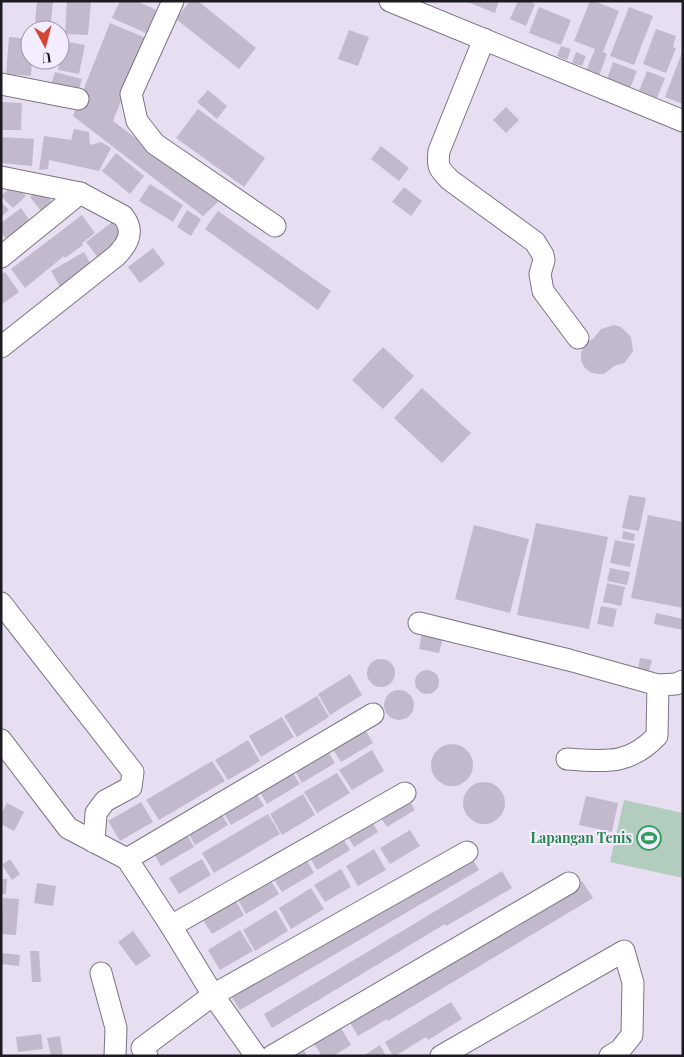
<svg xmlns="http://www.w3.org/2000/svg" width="684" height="1057" viewBox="0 0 684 1057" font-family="'Playfair Display',serif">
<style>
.green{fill:#b2cdbd}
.building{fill:#c2bacc}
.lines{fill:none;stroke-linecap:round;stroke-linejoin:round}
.minor-casing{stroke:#7b7485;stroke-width:23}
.minor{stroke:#fff;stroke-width:21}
.labels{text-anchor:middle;stroke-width:4;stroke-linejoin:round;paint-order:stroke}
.leisure-label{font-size:14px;font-weight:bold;fill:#27864d;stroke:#f4ecff;text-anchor:end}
</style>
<rect width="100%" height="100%" fill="#e7def2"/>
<path class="green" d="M624,800L683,813V878L610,862Z"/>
<g class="building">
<path d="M37,1H53L51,23L35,22Z"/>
<path d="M67,1H91L88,35L65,34Z"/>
<path d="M120,1H136L159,11L148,34L112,18Z"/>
<path d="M190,1H198L256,48L239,69L176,19Z"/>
<path d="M465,1H499L495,13Z"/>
<path d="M518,1H528L535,4L526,26L510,19Z"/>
<path d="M590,1H594L619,11L603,52L607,54L599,76L586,71L595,49L574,41Z"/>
<path d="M539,7L571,20L561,45L529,33Z"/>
<path d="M629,7L653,16L634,65L610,56Z"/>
<path d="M110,23L146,38L113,121L219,201L203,216L73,116Z"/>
<path d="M656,29L676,36L673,47L676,48L666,73L643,64Z"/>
<path d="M349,30L369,37L358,66L338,59Z"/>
<path d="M9,37L30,39V60H32L31,76L6,74Z"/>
<path d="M64,41L85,45L79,74L58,70Z"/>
<path d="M561,46L571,49L567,60L557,56Z"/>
<path d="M683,50V104L665,97Z"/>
<path d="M576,52L586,56L582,66L572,63Z"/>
<path d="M613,62L637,71L629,91L606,82Z"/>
<path d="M647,71L665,78L657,98L639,91Z"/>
<path d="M55,72L82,79L78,92L51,85Z"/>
<path d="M208,90L227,106L217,119L197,102Z"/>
<path d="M1,102L22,103L21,130H1Z"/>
<path d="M506,107L519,120L506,133L493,120Z"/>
<path d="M198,109L265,158L244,187L176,138Z"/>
<path d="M74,129L89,132L90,145L101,142L111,148L99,171L49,160L48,169L39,170L44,136L71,140Z"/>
<path d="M1,137L34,139L32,166L1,163Z"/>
<path d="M381,146L409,168L399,181L371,159Z"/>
<path d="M116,153L144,176L130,194L102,171Z"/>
<path d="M14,184L26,196L13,208L1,196Z"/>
<path d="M150,184L183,205L173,222L139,201Z"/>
<path d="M404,187L422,201L411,216L392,202Z"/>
<path d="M41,188L52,202L41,211L30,197Z"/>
<path d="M1,202L9,210L1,217Z"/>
<path d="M21,208L32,224L8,241L1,232V223Z"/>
<path d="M187,210L201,219L191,236L177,227Z"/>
<path d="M218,211L331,291L318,310L205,229Z"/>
<path d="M82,215L95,233L82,243L83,245L65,258L64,256L25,288L11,269Z"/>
<path d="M112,222L126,238L99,259L86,242Z"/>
<path d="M153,248L165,264L140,283L128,267Z"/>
<path d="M84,252L93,268L60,287L51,271Z"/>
<path d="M5,272L19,292L1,305V275Z"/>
<path d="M614,325L621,327L631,337L633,351L629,357L624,363L614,366L604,374H597L590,372L585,368L581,361V354L583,347L587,342L593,339L601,329Z"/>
<path d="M383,347L414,376L383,409L352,380Z"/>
<path d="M422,388L471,433L442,463L394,418Z"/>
<path d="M629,495L646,498L639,531L622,528Z"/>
<path d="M648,515L683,522V608L631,598Z"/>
<path d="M536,523L608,537L589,629L517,615Z"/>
<path d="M474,525L529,539L510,613L455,599Z"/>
<path d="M623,531L635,534L634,541L622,539Z"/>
<path d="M615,540L635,544L630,567L610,563Z"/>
<path d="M610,568L630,572L627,585L607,581Z"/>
<path d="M607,583L625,587L621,606L603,602Z"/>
<path d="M601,606L617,609L613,627L597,624Z"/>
<path d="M656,613L683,619V630L654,624Z"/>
<path d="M422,633L443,638L439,653L419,649Z"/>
<path d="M640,658L652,660L649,671L638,669Z"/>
<circle cx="381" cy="673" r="14"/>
<circle cx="427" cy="682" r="12"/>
<path d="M350,674L362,695L330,715L318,694Z"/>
<circle cx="399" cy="705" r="15"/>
<path d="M317,696L329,717L297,737L284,716Z"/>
<path d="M282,717L294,737L261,757L249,736Z"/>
<path d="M361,722L373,743L341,762L328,742Z"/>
<path d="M248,740L260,761L228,780L215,760Z"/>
<path d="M323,743L335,763L302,783L290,762Z"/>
<circle cx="452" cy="765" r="21"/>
<path d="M372,750L384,771L352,790L339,770Z"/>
<path d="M212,761L225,781L159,820L146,800Z"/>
<path d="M287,764L300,784L267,804L255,784Z"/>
<path d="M337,773L350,793L317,813L304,792Z"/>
<circle cx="484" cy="803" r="21"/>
<path d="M251,785L264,806L231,825L219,805Z"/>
<path d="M405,793L415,810L387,827L376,811Z"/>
<path d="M303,794L315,815L282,835L270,814Z"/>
<path d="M586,796L618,803L612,832L579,825Z"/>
<path d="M141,802L153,822L120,841L108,821Z"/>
<path d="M7,803L24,812L14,831L1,824V814Z"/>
<path d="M216,805L228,825L195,845L183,824Z"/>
<path d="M268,814L280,834L214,873L202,853Z"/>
<path d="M368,815L378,832L354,847L344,830Z"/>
<path d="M182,826L194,847L161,866L149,846Z"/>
<path d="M338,830L350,850L317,870L305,849Z"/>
<path d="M410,830L420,846L390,864L380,848Z"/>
<path d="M374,849L386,870L358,886L346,866Z"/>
<path d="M302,852L314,873L282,892L269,872Z"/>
<path d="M469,853L479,870L240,1010L231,996Z"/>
<path d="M10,859L20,874L12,880L2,865Z"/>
<path d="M202,859L211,875L179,894L169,878Z"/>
<path d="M341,869L351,887L325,902L314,885Z"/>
<path d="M502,871L512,888L446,926L445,924L272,1028L264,1014Z"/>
<path d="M267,874L279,894L246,914L234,893Z"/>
<path d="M1,879H7L6,894H1Z"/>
<path d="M582,881L593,898L388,1021L387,1019L358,1036L349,1021Z"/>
<path d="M37,883L56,886L53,906L34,903Z"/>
<path d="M311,888L324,909L291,929L279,908Z"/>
<path d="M232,894L244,915L212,934L199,914Z"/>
<path d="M3,898L19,899L16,935L1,934Z"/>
<path d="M276,910L288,931L255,951L243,930Z"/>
<path d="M240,930L253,951L220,970L208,950Z"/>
<path d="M133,931L151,956L136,966L118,942Z"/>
<path d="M30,951H39L41,982H32Z"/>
<path d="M1,953L20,955L19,966L1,964Z"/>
<path d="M451,1002L462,1019L428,1040L426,1037L395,1056H393L385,1042Z"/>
<path d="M341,1028L351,1045L333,1056H322L314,1044Z"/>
<path d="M41,1034L43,1049L18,1052L16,1037Z"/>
<path d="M60,1036L63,1056H51L47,1038Z"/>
<path d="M300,1043L307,1056H279Z"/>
<path d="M380,1045L386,1056H363Z"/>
</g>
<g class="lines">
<g class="minor-casing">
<g id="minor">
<path d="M173,1L131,94L137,121L155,144L275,226"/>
<path d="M390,1L683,121"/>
<path d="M484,39L439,151C437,167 439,169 450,180L535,242L543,255L544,260L540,274L543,291L578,338"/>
<path d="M1,84L78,99"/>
<path d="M1,177L80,193L123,216C135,231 128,244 116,256L1,347"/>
<path d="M1,257L80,193"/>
<path d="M1,603L133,772L131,787L105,801L96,813L94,842"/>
<path d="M419,623L569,660L658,685"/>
<path d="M1,740L68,828L127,859L171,926L213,995L256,1056"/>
<path d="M567,759C605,761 628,766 657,736L658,685L676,684L683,681"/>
<path d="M127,859L373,714"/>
<path d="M171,926L405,793"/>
<path d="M101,973L116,1028L115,1056"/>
<path d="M147,1056L142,1048L213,995L467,852"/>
<path d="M272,1056L569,883"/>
<path d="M441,1056L624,951L633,983L632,1035L620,1050L610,1056"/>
</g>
</g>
<use href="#minor" class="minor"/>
</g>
<defs>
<g id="stadium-ring" transform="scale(1.25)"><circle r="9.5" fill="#f4ecff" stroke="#2e9e5b" stroke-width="1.5"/><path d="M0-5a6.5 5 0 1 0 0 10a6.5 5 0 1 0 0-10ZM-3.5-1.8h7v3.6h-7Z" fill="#2e9e5b"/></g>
</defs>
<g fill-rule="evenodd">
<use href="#stadium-ring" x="649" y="838"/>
</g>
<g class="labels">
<g class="leisure-label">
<text x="632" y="843">Lapangan Tenis</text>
</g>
</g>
<rect width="684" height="1057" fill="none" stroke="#1d1a21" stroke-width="5"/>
<g transform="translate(45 45) rotate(173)"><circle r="24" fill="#f4ecff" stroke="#9e98a6"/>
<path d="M0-4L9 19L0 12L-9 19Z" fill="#d44737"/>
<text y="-8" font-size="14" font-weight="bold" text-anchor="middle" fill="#1d1a21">U</text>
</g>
</svg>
